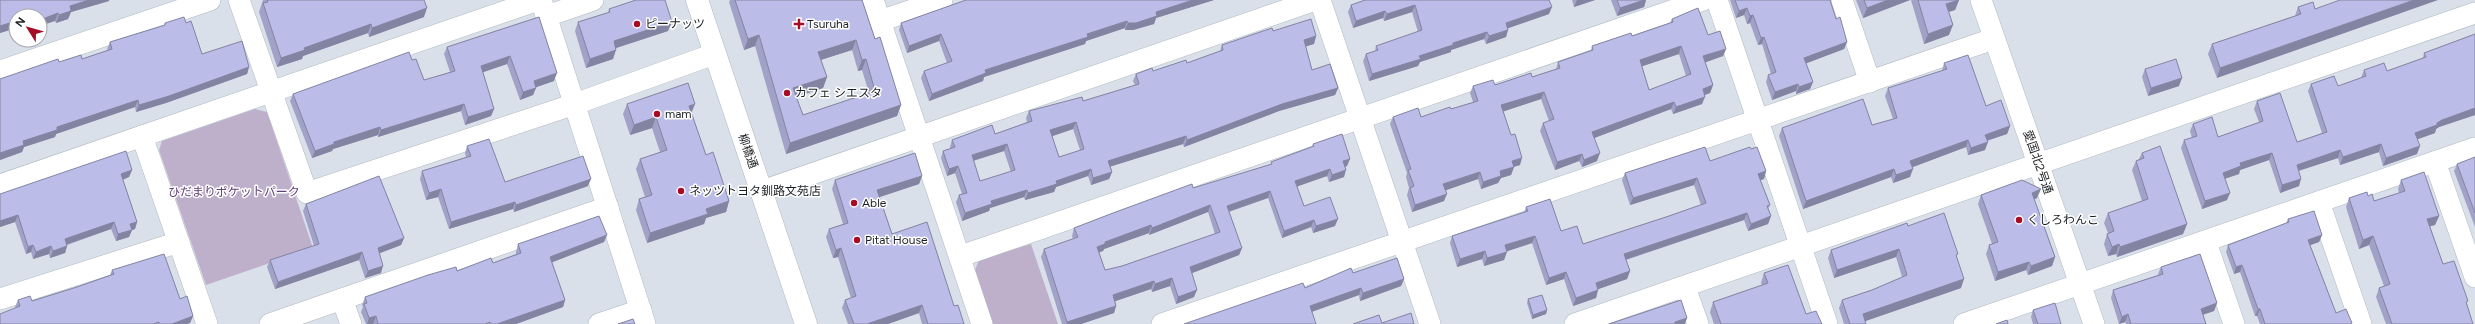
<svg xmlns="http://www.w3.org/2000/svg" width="2475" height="324" viewBox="0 0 2475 324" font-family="Figtree,'Noto Sans JP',sans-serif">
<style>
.green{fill:#beb0cb}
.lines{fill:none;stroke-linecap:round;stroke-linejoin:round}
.street-casing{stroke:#b1b8c1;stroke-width:22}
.secondary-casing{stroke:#b1b8c1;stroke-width:23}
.street{stroke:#fff;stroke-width:21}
.secondary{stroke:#fff;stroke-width:22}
.wall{fill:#a1a2c7;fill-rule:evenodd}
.shaded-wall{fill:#8384a2}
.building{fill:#bbbce7;stroke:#8384a2;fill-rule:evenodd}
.poi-dot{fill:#a60c24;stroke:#fff;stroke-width:1.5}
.labels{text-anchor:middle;stroke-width:3;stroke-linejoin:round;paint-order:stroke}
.poi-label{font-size:12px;fill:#1c1f22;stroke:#fff;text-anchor:start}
.street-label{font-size:12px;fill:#1c1f22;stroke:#fff}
.park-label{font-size:12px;fill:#5f4276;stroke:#fff}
</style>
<rect width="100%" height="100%" fill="#d9e0ea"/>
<g class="green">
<path d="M255,109L267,112L313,248L206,285L159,150L162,141Z"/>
<path d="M1031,244L1058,324H993L975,270L979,260Z"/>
</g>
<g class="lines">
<g class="street-casing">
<g id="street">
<path d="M239,0L307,193L575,104L714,54"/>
<path d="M541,0L645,324"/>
<path d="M873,0L982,324"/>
<path d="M1320,0L1430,324"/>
<path d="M1717,0L1827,324"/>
<path d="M1842,0L1870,82"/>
<path d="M1981,0L2094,324"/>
<path d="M547,16L593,0"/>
<path d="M880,21L942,0"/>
<path d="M0,71L210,0"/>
<path d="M142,136L207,324"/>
<path d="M2435,162L2475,277"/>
<path d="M0,185L538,0"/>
<path d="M762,191L1315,0"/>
<path d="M2319,202L2361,324"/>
<path d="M2206,242L2234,324"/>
<path d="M961,256L1703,0"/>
<path d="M1685,287L1698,324"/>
<path d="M0,299L179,242"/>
<path d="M342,299L351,324"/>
<path d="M270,324L608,207"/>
<path d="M599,324L641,310"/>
<path d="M1162,324L1993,39"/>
<path d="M1575,324L2475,13"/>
<path d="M1964,324L2475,148"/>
</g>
</g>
<g class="secondary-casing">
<path id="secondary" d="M697,0L806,324"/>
</g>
<use href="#street" class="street"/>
<use href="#secondary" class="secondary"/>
</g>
<g class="wall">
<path d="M0,0H109V1L71,12L68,19L56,23L55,21L40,16H16V28L0,33Z"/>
<path d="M263,0H424V17L369,37L368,33L303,56L302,59L277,67L259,12Z"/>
<path d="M730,0H862L875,39L901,105L897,116L786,154L755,46L744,50L729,2ZM852,50L858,71L862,70L869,93L803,115L796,97L823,88L827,77L821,60Z"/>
<path d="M966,0H1214L1156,18L1154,24L1133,30H1125V28L1086,41L1085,44L984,77L983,81L929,101L921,78L924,71L947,63L939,41L907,53L899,30L901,23Z"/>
<path d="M1365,0L1549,14L1508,28L1506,37L1486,44L1484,39L1451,50V52L1420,62L1418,66L1369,81L1363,61L1366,54L1375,51L1376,46L1418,32L1412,12L1384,21L1383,18L1353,28L1348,12L1351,5Z"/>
<path d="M1572,0H1595L1574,7Z"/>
<path d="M1611,0H1646L1644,7L1617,16Z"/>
<path d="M1730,0H1830L1836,19L1847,42L1844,49L1806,63L1813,82L1810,89L1796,94V91L1772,100L1766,82L1768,75L1771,74L1762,44L1758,45L1750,23L1747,24L1744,15L1736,18Z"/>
<path d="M1856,0H1910L1863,18Z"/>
<path d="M1911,0H1959L1955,10L1948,12L1949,35L1924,44Z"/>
<path d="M2298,7L2315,9L2217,78L2208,54L2212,44L2295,16Z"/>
<path d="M609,9L668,31L616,48L613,59L586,68L575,31L578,22L608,13Z"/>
<path d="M539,17L554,81L536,87L533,95L520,100L507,64L482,72L494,109L491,116L465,125L461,111L378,137V135L333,149L332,151L312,158L290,101L293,94L412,60L424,80L450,72L444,54L447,47Z"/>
<path d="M1672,19L1708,35L1726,49L1723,56L1705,62L1713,85L1710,93L1704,95L1702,104L1673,114L1671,109L1594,138L1597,161L1582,167L1579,161L1555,170L1540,131L1543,123L1549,121L1541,99L1503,111L1520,165L1514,167L1511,175L1501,178L1498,183L1481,189L1478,179L1445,190L1444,201L1412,212L1407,195L1409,188L1406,177L1407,173L1390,124L1393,117H1421L1451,109L1473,102L1470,93L1473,86L1495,85L1532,77L1556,69L1558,62L1591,51L1592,46L1632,36L1670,23ZM1679,54L1686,76L1649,90L1642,66Z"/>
<path d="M165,23H186L202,54L249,67L247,74L166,103L136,112L135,107L56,134L55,137L24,147L22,152L0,160V79L59,62L82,59L108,50L107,49L110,42L164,25Z"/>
<path d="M1273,31L1316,36L1314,44L1305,46L1312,70L1338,88L1335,95L1279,111L1184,147L1183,144L1110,166L1112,172L1109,179L1091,185L1088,176L1056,187L1054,192L1025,200L1024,197L990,208L989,211L962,221L956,202L959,195L962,194L955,173L947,176L941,158L943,151L950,149V147L952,140L995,134L1027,122L1026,118L1029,111L1083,101L1135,85L1133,81L1136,74L1153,71L1187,63L1220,51L1222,45ZM1073,129L1080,150L1059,157L1052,136ZM1004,151L1011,172L980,181L973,161Z"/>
<path d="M2475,34V115L2439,127L2436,129L2435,133L2417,139V154L2383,166L2379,152L2340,165L2338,158L2299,171V186L2280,193L2269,160L2240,170L2239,174L2225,179L2227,200L2202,209L2181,148L2184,140L2192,138L2190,131L2193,124L2218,137L2259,122L2254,109L2257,101L2297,142L2322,133L2308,91L2311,84L2338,86L2361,78L2364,70L2387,71L2423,58L2424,53Z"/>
<path d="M1944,63L1986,106L2010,126L2007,134L1987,141L1985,150L1968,155L1966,147L1912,167L1910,177L1893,183L1891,177L1803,209L1779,136L1782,128L1872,125L1893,119L1885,96L1888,88L1942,71Z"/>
<path d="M2145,69L2179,86L2148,96L2142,77Z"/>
<path d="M627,104L691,113L706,155L729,201L726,212L706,218L704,224L647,243L636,210L639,199L645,197L636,169L640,159L660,152L652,128L630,135L623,114Z"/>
<path d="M1313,144L1347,166L1345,167L1344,177L1329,182L1327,176L1297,186L1304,206L1335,226L1313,233L1311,227L1282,238L1268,198L1229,212L1242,248L1239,255L1192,273L1194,297L1176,304L1170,286L1152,292L1151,289L1115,301L1116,306L1114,313L1081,324H1062L1041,257L1044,249L1073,239L1072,236L1074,228L1271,164V162L1312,147ZM1208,212L1215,234L1122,266L1105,270L1099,252L1103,251L1104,249L1149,233V235Z"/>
<path d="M467,146L505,182L588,186L514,212L513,209L449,229L438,197L426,200L420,179L422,171L466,157L465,153Z"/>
<path d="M1751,149L1766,171L1764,179L1760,180L1770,205L1768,209L1771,216L1768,224L1748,231L1744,220L1626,260L1630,271L1627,279L1598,289L1596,298L1573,306L1564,279L1546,285L1532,243L1507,251L1504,260L1484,266L1482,259L1457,267L1450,243L1452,236L1524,213L1526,207L1561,231L1583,244L1666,217L1701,205L1694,185L1630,205L1622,180L1625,173L1710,161Z"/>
<path d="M2142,153L2187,224L2183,234L2117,257L2116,254L2108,256L2104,244L2107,234L2108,233L2104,223L2108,213L2142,201L2132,170L2136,161L2139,159Z"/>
<path d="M2475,157V227L2454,171L2457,164Z"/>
<path d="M132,170L129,177L123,180L137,222L135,229L132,230L129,237L116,241L111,229L67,245V246L65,253L50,258L49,254L33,259L31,252L26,254L15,222L0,227V194Z"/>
<path d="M922,176L919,184L879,197L892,234L954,306L964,324H922L919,313L888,324H848L842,308L845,300L851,298L838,257L833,258L826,237L829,229L843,224L832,189L835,180Z"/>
<path d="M2401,180L2439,216L2435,225L2430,226L2443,264L2467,304L2473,324H2386L2376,297L2379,288L2384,286L2369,245L2359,249L2346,207L2349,198L2368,196L2374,201L2399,193L2398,189Z"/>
<path d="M1981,195L2037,198L2034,199L2055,257L2052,266L2028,275L2026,270L1995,281L1986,254L1989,245L1992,244L1978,204Z"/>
<path d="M306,204L404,238L401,245L380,253L381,273L365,278L359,260L275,289L267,267L270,260L314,246L303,211Z"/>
<path d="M2288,219L2322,235L2319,242L2310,245L2336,313L2352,324H2260L2257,316H2255L2240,272L2234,274L2226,252L2228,245L2286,223Z"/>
<path d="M1908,226L1957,258L1961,288L1865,321L1866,324H1844L1839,308L1842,300L1872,290L1902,277L1896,257L1834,278L1828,258L1831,250Z"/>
<path d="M607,235L604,242L552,262L565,300L563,307L516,324H366L361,312L363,307L362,305L365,297L457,271L493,263L516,254V252L518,244Z"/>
<path d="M2161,267L2217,303L2214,311L2203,315L2206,324H2126L2125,322L2119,324L2111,298L2113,290L2158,275V274Z"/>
<path d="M112,270L180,299L193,316L190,323L187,324H0L16,308L15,307L18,300L32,301L77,287L110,275Z"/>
<path d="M1353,273L1404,279L1401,286L1360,301L1359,295L1312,312L1305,288Z"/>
<path d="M1764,273L1806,314L1822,324H1714L1710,312L1713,302L1762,285L1761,283Z"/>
<path d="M1528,299L1547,310L1546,314L1532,319L1527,303Z"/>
<path d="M2033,310L2061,324H2033L2031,317Z"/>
</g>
<g class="shaded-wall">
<path d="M89,0H109V1L71,12L68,19L56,23L59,15L70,6Z"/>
<path d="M1193,0H1214L1156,18L1154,24L1133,30H1125L1128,23L1156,12Z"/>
<path d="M1577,0H1595L1574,7Z"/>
<path d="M1644,0H1646L1644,7L1617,16L1620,8Z"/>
<path d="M1888,0H1910L1863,18L1867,8Z"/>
<path d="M1959,0L1955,10L1942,14L1946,4Z"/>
<path d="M2414,0H2438L2217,78L2220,68Z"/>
<path d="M1415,5L1412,12L1384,21L1387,14Z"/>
<path d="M1552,7L1549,14L1503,30L1506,23Z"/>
<path d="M427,8L424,17L369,37L372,28Z"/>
<path d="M1747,8L1744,15L1736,18L1739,11Z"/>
<path d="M1385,11L1383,18L1353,28L1356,21Z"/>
<path d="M58,13L55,21L40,26V20Z"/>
<path d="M1753,15L1750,23L1747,24L1750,16Z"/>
<path d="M16,21V28L0,33V26Z"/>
<path d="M1127,21L1125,28L1086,41L1085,44L984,77L983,81L929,101L932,94L985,70L1087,34Z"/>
<path d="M672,22L668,31L610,50L614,41Z"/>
<path d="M371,24L368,33L303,56L302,59L277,67L281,58L304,48Z"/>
<path d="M1953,25L1949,35L1924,44L1928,34Z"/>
<path d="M1508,30L1506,37L1486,44L1489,36Z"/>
<path d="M1487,32L1484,39L1451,50V52L1420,62L1418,66L1369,81L1372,74L1453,43Z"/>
<path d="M941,34L939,41L907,53L909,46Z"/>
<path d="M759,35L755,46L744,50L748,39Z"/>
<path d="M1316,36L1314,44L1301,48L1304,40Z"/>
<path d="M1764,37L1762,44L1758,45L1761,38Z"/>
<path d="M856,40L852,50L814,62L818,52Z"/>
<path d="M1847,42L1844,49L1802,65L1804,58Z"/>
<path d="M1681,46L1679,54L1637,68L1640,60Z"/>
<path d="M1726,49L1723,56L1701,64L1703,56Z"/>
<path d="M616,50L613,59L586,68L590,59Z"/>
<path d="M510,56L507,64L478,74L481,66Z"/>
<path d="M866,59L862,70L858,71L862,60Z"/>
<path d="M249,67L247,74L166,103L136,112L139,105Z"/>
<path d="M557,73L554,81L531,89L534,81Z"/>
<path d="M827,77L823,88L790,99L793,88Z"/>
<path d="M2182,78L2179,86L2148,96L2151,88Z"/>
<path d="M1813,82L1810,89L1796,94L1799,87Z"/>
<path d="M1798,84L1796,91L1772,100L1775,92Z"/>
<path d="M1713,85L1710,93L1700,97L1703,89Z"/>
<path d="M536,88L533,95L520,100L523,92Z"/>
<path d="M1338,88L1335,95L1279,111L1184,147L1187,140L1282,104Z"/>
<path d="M1544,92L1541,99L1499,113L1501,105Z"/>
<path d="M1705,97L1702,104L1673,114L1676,107Z"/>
<path d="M138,100L135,107L56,134L55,137L24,147L22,152L0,160V153L23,141L57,127Z"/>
<path d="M1674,102L1671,109L1589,140L1592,132Z"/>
<path d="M464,104L461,111L378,137L381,130Z"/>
<path d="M695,104L691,114L689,106Z"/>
<path d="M901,105L897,116L786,154L790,143Z"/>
<path d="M2475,108V115L2439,127L2436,129L2435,133L2413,141L2415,133L2442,120Z"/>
<path d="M494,109L491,116L465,125L468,117Z"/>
<path d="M656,117L652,128L630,135L634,125Z"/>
<path d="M1076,122L1073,129L1047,138L1050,130Z"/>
<path d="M2010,126L2007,134L1982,142L1985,135Z"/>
<path d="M380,127L378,135L333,149L332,151L312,158L315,151L334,142Z"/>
<path d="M1186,136L1183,144L1106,168L1108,161Z"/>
<path d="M1968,140L1966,147L1908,169L1910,161Z"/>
<path d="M1988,142L1985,150L1968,155L1971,148Z"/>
<path d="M1007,144L1004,151L969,162L972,155Z"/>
<path d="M2381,144L2379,152L2340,165L2343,157Z"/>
<path d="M2420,146L2417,154L2383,166L2386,158Z"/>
<path d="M2340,150L2338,158L2294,172L2297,165Z"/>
<path d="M1600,153L1597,161L1582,167L1584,160Z"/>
<path d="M2272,153L2269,160L2240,170L2239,174L2220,180L2223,173L2240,163Z"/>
<path d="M1582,154L1579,161L1555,170L1557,162Z"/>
<path d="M1522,158L1520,165L1509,168L1512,161Z"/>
<path d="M1350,159L1347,166L1341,168L1343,161Z"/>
<path d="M958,166L955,173L947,176L949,169Z"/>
<path d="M1514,167L1511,175L1501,178L1498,183L1481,189L1483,182L1500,171Z"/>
<path d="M1091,169L1088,176L1056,187L1054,192L1025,200L1028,193L1056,181Z"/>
<path d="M1330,169L1327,176L1293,188L1295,181Z"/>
<path d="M1894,169L1891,177L1803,209L1806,201Z"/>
<path d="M1913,169L1910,177L1893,183L1896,175Z"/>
<path d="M132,170L129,177L118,181L121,174Z"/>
<path d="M1346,170L1344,177L1329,182L1332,175Z"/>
<path d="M1766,171L1764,179L1755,182L1758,174Z"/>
<path d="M1112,172L1109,179L1091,185L1093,178Z"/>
<path d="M1480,172L1478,179L1441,192L1443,184Z"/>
<path d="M922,176L919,184L874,199L877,190Z"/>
<path d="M1697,178L1694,185L1630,205L1633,198Z"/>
<path d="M591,179L588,186L514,212L516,205Z"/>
<path d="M2301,179L2299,186L2280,193L2282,185Z"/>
<path d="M441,189L438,197L426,200L429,193Z"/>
<path d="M2041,189L2037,198L2029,202L2032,193Z"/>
<path d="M1027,190L1024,197L990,208L989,211L962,221L965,213L991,201Z"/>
<path d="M1270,191L1268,198L1224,213L1227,206Z"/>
<path d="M2230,193L2227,200L2202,209L2205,201Z"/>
<path d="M1447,194L1444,201L1412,212L1415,205Z"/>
<path d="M729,201L726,212L706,218L704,224L647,243L650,233L706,209Z"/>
<path d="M515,202L513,209L449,229L451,222Z"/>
<path d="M1210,205L1208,212L1149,235L1152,228Z"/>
<path d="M1747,213L1744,220L1621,261L1624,254Z"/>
<path d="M18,215L15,222L0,227V221Z"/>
<path d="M1771,216L1768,224L1748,231L1751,224Z"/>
<path d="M2439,216L2435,225L2424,228L2427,219Z"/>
<path d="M1338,219L1335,226L1313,233L1316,226Z"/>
<path d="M1314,220L1311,227L1282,238L1284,231Z"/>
<path d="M114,222L111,229L62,246L65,239Z"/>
<path d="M137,222L135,229L132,230L129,237L116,241L118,234L130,224Z"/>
<path d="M2187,224L2183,234L2117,257L2120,247Z"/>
<path d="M1151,225L1149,233L1104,249L1103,251L1095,254L1097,247L1105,242Z"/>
<path d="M607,235L604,242L548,264L550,257Z"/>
<path d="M2322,235L2319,242L2305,247L2308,240Z"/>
<path d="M1535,236L1532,243L1502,253L1505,245Z"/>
<path d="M2373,236L2369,245L2359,249L2363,240Z"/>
<path d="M404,238L401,245L375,255L378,248Z"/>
<path d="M2119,244L2116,254L2108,256L2112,247Z"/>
<path d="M33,245L31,252L26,254L28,247Z"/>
<path d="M51,246L49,254L33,259L36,252Z"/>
<path d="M67,246L65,253L50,258L53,251Z"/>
<path d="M841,248L838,257L833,258L836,250Z"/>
<path d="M1242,248L1239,255L1187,275L1190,267Z"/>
<path d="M1899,249L1896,257L1834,278L1837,270Z"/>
<path d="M1485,251L1482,259L1457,267L1460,259Z"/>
<path d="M362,252L359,260L275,289L278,282Z"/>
<path d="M1507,252L1504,260L1484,266L1487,258Z"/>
<path d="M2055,257L2052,266L2028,275L2031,266Z"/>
<path d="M2029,262L2026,270L1995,281L1998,272Z"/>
<path d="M2242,265L2240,272L2234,274L2236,267Z"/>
<path d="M383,266L381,273L365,278L368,271Z"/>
<path d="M1630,271L1627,279L1593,291L1596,283Z"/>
<path d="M1566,272L1564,279L1546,285L1549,278Z"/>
<path d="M1172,278L1170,286L1152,292L1155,284Z"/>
<path d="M1404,279L1401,286L1360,301L1363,293Z"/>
<path d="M1964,279L1961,288L1860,323L1863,314Z"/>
<path d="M1154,281L1151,289L1110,303L1113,295Z"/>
<path d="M1361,288L1359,295L1308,313L1310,306Z"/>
<path d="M1197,290L1194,297L1176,304L1178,297Z"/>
<path d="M1598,290L1596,298L1573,306L1576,298Z"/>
<path d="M565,300L563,307L516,324H497Z"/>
<path d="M2217,303L2214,311L2198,316L2201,309Z"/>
<path d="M922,305L919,313L888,324H867Z"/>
<path d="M1116,306L1114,313L1081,324H1066L1067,322Z"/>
<path d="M2258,309H2260L2257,316H2255Z"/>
<path d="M1547,310L1546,314L1532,319L1533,315Z"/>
<path d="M2128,314L2125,322L2119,324L2122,317Z"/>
<path d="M193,316L190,323L187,324H172Z"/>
<path d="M376,316L373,324H367L369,318Z"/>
<path d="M1687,318L1685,324H1674L1675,322Z"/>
</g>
<g class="building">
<path d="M0,0H89L70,6L71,11L59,15L58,13L40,20V16H16V21L0,26Z"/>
<path d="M267,0H424L427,8L372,28L371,24L304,48L305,50L281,58L263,3L268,2Z"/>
<path d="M636,0H665L672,22L614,41L616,50L590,59L578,22L610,12L609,9Z"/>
<path d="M735,0H862L875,39L880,37L901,105L790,143L759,35L748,39ZM856,40L862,60L866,59L875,91L803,115L793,88L827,77L818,52Z"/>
<path d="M966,0H1193L1156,12L1157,16L1136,23H1128L1127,21L1087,34L1088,37L985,70L986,73L932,94L924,71L952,61L941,34L909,46L901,23Z"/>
<path d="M1365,0H1549L1552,7L1506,23L1508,30L1489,36L1487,32L1453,43V45L1419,56L1421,59L1372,74L1366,54L1378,50L1376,46L1422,30L1415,5L1387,14L1385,11L1356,21L1351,5Z"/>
<path d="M1617,0H1644L1620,8Z"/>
<path d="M1735,0H1830L1836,19L1840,17L1847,42L1804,58L1813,82L1799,87L1798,84L1775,92L1768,75L1776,72L1764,37L1761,38L1753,15L1750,16L1747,8L1739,11Z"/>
<path d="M1864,0H1888L1867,8Z"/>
<path d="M1918,0H1959L1946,4L1953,25L1928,34Z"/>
<path d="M2340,0H2414L2220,68L2212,44L2301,14L2298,7L2313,2L2315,9Z"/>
<path d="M1698,8L1708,35L1720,31L1726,49L1703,56L1713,85L1703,89L1705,97L1676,107L1674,102L1592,132L1600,153L1584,160L1582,154L1557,162L1543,123L1554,119L1544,92L1501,105L1511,135L1515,134L1522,158L1512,161L1514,167L1500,171L1501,176L1483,182L1480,172L1443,184L1447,194L1415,205L1410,188L1414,186L1408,170L1411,169L1393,117L1418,108L1421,117L1450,107L1451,109L1478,101L1473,86L1493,80L1495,85L1531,73L1532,77L1560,68L1558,62L1593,50L1592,46L1631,33L1632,36L1673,22L1672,19ZM1681,46L1691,74L1649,90L1640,60Z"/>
<path d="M184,17L186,23L191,21L202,54L242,41L249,67L169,96L139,105L138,100L57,127V130L23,141L24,145L0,153V79L58,59L59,62L81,55L82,59L112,49L110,42L165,25V23Z"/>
<path d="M539,17L557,73L534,81L536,88L523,92L510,56L481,66L494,109L468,117L464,104L381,130L380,127L334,142V144L315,151L293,94L409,52L412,60L416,59L424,80L455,71L447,47Z"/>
<path d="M1311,19L1316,36L1304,40L1312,70L1330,64L1338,88L1282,104L1187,140L1186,136L1108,161L1112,172L1093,178L1091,169L1056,181L1057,184L1028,193L1027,190L991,201L992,204L965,213L959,195L967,193L958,166L949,169L943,151L955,147L952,140L992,125L995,134L1032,121L1029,111L1082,97L1083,101L1139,84L1136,74L1152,68L1153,71L1186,60L1187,63L1223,50L1222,45L1272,28L1273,31ZM1076,122L1084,149L1059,157L1050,130ZM1007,144L1015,170L980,181L972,155Z"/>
<path d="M2475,34V108L2442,120L2437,123V125L2415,133L2420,146L2386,158L2381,144L2343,157L2340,150L2297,165L2301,179L2282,185L2272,153L2240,163L2241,166L2223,173L2230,193L2205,201L2184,140L2197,136L2193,124L2212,117L2218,137L2263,121L2257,101L2280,93L2297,142L2327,132L2311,84L2334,76L2338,86L2366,76L2364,70L2384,63L2387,71L2426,57L2424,53Z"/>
<path d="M1968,55L1986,106L2001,100L2010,126L1985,135L1988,142L1971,148L1968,140L1910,161L1913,169L1896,175L1894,169L1806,201L1782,128L1863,99L1872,125L1897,118L1888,88L1947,69L1944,63Z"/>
<path d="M2176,59L2182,78L2151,88L2145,69Z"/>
<path d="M688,83L695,104L689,106L706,155L713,152L729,201L706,209L708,214L650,233L639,199L652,195L640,159L667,150L656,117L634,125L627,104Z"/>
<path d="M1342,134L1350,159L1343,161L1346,170L1332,175L1330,169L1295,181L1304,206L1330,197L1338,219L1316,226L1314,220L1284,231L1270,191L1227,206L1242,248L1190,267L1197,290L1178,297L1172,278L1155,284L1154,281L1113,295L1116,306L1067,322L1044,249L1078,237L1074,228L1113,213L1192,184L1193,188L1272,164L1271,162L1314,146L1313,144ZM1210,205L1220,232L1122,266L1105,270L1097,247L1105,244V242L1151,225L1152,228Z"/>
<path d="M489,139L505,182L583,156L591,179L516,205L515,202L451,222L441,189L429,193L422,171L471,156L467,146Z"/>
<path d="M2160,146L2187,224L2120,247L2119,244L2112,247L2107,234L2114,231L2108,213L2148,199L2136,161L2144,158L2142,153Z"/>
<path d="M1705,147L1710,161L1750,147L1751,149L1757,147L1766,171L1758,174L1770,205L1767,206L1771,216L1751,224L1747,213L1624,254L1630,271L1596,283L1598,290L1576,298L1566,272L1549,278L1535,236L1505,245L1507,252L1487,258L1485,251L1460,259L1452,236L1528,211L1526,207L1550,199L1561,231L1577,226L1583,244L1666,217L1706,203L1697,178L1633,198L1625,173Z"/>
<path d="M126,151L132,170L121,174L137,222L130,224L132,230L118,234L114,222L65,239L67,246L53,251L51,246L36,252L33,245L28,247L18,215L0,221V194Z"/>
<path d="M915,153L922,176L877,190L892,234L927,222L954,306L958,305L964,324H928L922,305L867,324H854L845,300L856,296L841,248L836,250L829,229L848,223L835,180Z"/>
<path d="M2475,157V213L2457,164Z"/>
<path d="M2424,172L2439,216L2427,219L2443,264L2454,261L2468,301L2466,302L2473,324H2392L2379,288L2390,284L2373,236L2363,240L2349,198L2367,192L2368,196L2372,194L2374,201L2405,191L2401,180Z"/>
<path d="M379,176L404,238L378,248L383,266L368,271L362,252L278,282L270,260L319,244L306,204Z"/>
<path d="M2022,180L2041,189L2032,193L2055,257L2031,266L2029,262L1998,272L1989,245L1998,242L1981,195Z"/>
<path d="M2314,211L2322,235L2308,240L2336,313L2346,309L2352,323L2350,324H2265L2260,309H2258L2242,265L2236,267L2228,245L2289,222L2288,219Z"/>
<path d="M1944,213L1958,254L1956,255L1964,279L1863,314L1866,324H1850L1842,300L1872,290L1907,275L1899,249L1837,270L1831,250L1907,223L1908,226Z"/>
<path d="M599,216L607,235L550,257L565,300L497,324H491L490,322L485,324H378L376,316L369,318L364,304L367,303L365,297L428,275L456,267L457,271L491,258L493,263L521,253L518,244Z"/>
<path d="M164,254L180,299L187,296L193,316L172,324H159V322L153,324H0V314L20,306L18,300L30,296L32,301L77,287L114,274L112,270Z"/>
<path d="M2200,254L2217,303L2201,309L2206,324H2131L2128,314L2122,317L2113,290L2163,274L2161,267Z"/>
<path d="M1397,258L1404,279L1363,293L1361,288L1310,306L1316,324H1184L1303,283L1305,288L1351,268L1353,273Z"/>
<path d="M1788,265L1806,314L1816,311L1822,324H1721L1713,302L1768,283L1764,273Z"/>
<path d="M1542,295L1547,310L1533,315L1528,299Z"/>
<path d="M1681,300L1687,318L1675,322V324H1609Z"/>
<path d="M2055,303L2061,324H2038L2033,310Z"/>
<path d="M1411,313L1414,324H1353L1379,315L1382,323Z"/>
<path d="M633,319L635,324H618Z"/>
<path d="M2007,320L2008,324H1996Z"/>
</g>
<g class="poi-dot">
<circle cx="637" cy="24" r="4"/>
<path d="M797 18h4v4h4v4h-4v4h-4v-4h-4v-4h4z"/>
<circle cx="787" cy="93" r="4"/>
<circle cx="657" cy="114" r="4"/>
<circle cx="681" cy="191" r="4"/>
<circle cx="854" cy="203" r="4"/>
<circle cx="2019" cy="220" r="4"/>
<circle cx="857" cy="240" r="4"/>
</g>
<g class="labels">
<g class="poi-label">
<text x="645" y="28">ピーナッツ</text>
<text x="807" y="28">Tsuruha</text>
<text x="795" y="97">カフェ シエスタ</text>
<text x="665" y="118">mam</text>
<text x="689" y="195">ネッツトヨタ釧路文苑店</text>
<text x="862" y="207">Able</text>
<text x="2027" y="224">くしろわんこ</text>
<text x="865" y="244">Pitat House</text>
</g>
<g class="street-label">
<text transform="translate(748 151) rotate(71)" y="4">柳橋通</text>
<text transform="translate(2038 162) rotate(71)" y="4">愛国北2号通</text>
</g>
<g class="park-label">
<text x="234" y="196">ひだまりポケットパーク</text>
</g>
</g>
<g transform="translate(28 28) rotate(307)"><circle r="19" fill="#ffffff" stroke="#a4a5a7"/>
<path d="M0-3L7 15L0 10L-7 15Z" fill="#a60c24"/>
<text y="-6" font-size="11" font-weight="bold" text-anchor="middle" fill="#1c1f22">N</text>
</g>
</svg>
